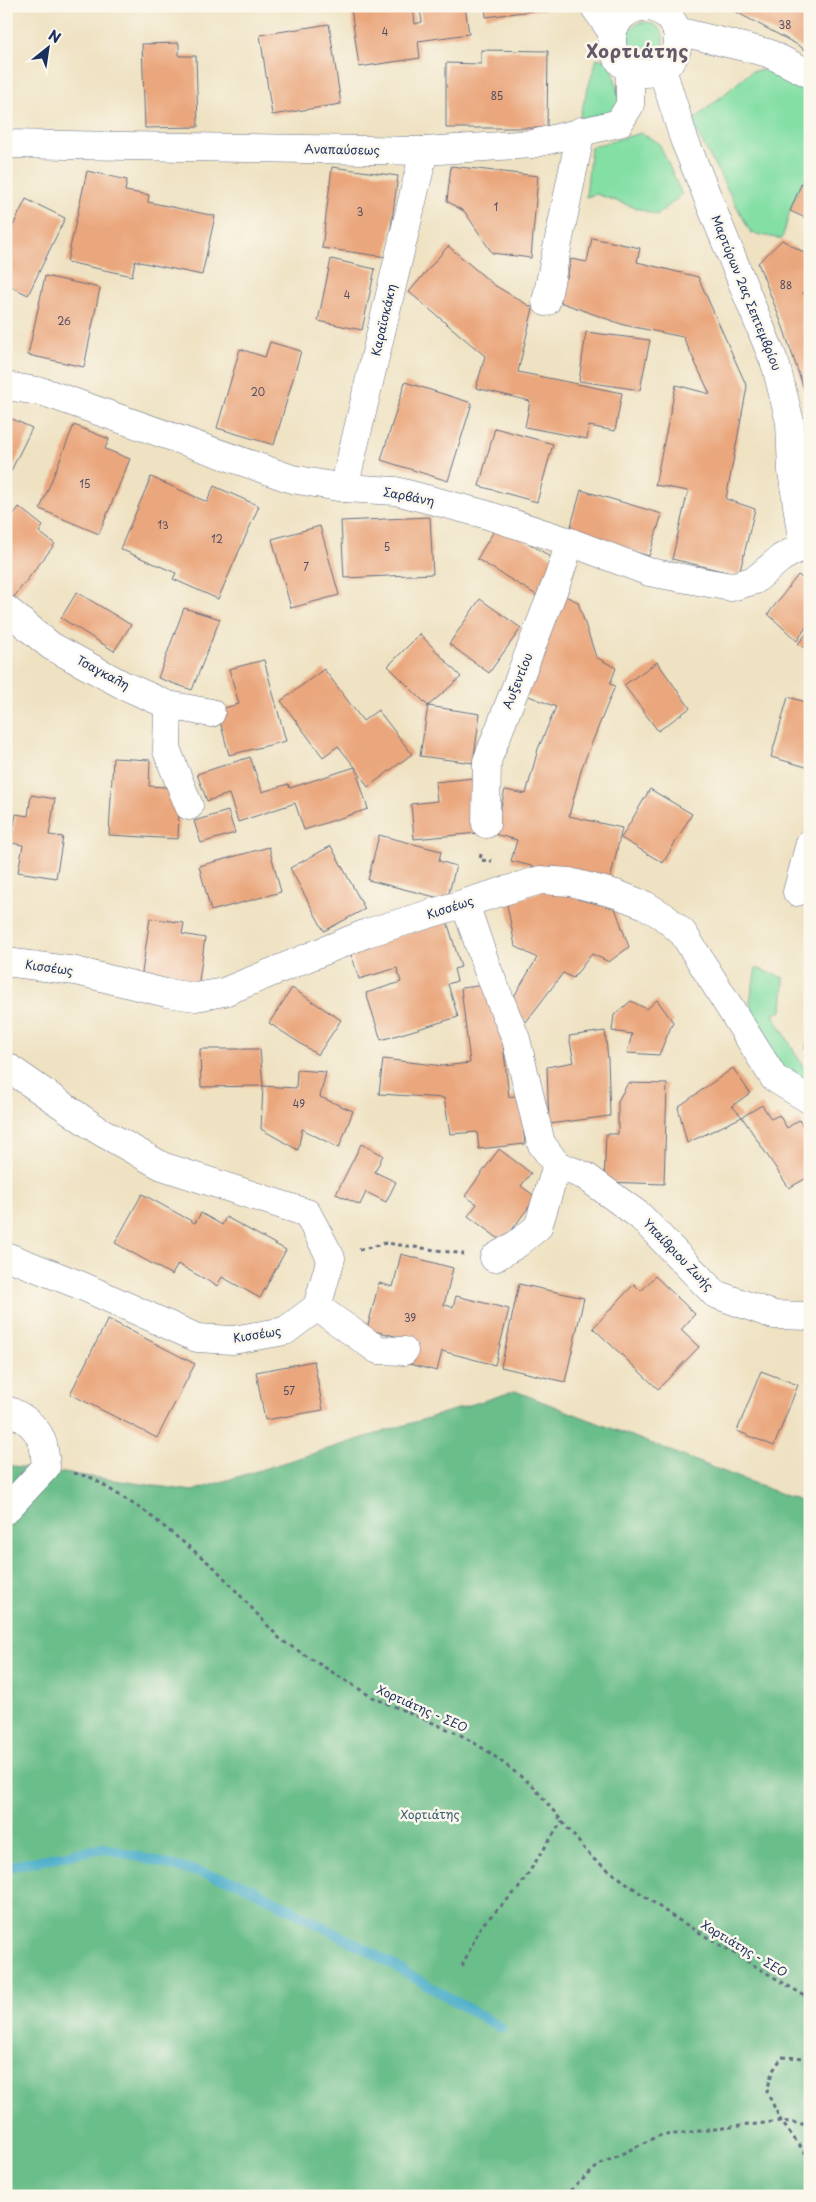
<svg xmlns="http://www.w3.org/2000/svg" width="816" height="2202" viewBox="0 0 816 2202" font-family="'Playpen Sans',sans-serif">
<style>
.green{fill:#84dfa5;stroke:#508782}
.forest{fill:#6bbe8a;stroke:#437674}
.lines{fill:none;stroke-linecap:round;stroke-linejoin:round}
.stream{stroke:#4baeca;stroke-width:10}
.building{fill:#eaa67b}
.minor-casing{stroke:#656e81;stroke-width:29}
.path{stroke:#656e81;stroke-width:3;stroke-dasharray:4 4;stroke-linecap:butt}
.minor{stroke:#fff;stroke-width:28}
.labels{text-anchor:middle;stroke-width:5;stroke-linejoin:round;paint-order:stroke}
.number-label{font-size:10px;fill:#4f4d65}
.street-label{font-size:12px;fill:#1b2f5e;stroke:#fbf7ec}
.park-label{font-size:12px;fill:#355b70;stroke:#fbf7ec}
.district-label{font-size:18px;font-weight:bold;letter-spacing:1px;fill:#635968;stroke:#fbf7ec}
</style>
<rect width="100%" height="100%" fill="#fbf7ec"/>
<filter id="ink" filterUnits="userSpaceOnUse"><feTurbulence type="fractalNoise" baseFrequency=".02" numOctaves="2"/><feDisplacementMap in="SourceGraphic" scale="10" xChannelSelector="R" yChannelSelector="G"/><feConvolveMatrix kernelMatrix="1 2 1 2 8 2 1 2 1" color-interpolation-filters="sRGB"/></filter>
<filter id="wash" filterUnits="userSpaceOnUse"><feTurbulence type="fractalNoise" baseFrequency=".0096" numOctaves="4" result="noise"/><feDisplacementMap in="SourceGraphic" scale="20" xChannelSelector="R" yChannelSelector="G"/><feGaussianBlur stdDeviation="1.12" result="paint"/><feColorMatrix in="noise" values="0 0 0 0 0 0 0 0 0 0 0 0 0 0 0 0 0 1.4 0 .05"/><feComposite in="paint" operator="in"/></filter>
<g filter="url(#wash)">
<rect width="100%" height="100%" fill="#efe2c2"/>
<g class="green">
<circle cx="645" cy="41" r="19"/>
<path d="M597,58L611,62L621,104L619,109L583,119L580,115Z"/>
<path d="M766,70L810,84V184L802,182L790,211L782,239L751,233L694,127L697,117L752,71Z"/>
<path d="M641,133L659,143L682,195L657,215L596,194L586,197L591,147Z"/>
<path d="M756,968L784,978L782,1011L773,1014L805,1070H810V1086L790,1077L757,1035L750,1001Z"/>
</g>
<path class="forest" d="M515,1391L810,1505V2196H6V1465L192,1491Z"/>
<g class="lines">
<path class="stream" d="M6,1867L104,1848L240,1883L369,1951L501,2028"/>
</g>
<g id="blocks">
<g class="building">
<path d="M361,6H413L415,24L422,22L420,10L444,6H465L469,34L418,41L420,58L359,67L351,8Z"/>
<path d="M485,6H561L562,7L486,17Z"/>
<path d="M725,6H810V53L796,44Z"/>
<path d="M329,24L341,104L272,115L260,35Z"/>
<path d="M179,43V56H196L198,127L145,128L142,44Z"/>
<path d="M481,50L548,51L547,128H446V63L481,64Z"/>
<path d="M451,166L538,176L531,258L492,253L465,212L447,201Z"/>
<path d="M332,167L398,176L387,257L322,248Z"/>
<path d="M87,171L127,180L125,191L149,195L148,202L215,216L202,275L135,261L132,276L67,262Z"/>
<path d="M803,180L810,183V220L790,211Z"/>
<path d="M26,199L65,218L28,295L6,284V240Z"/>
<path d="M592,238L640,248L637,262L698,277L747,387L726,499L755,509L739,575L672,559L688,491L655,485L676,385L710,394L683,337L624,325L554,300L556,276L567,278L571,259L587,262Z"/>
<path d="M782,240L810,256V275L803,294L810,298V407L783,327L758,263Z"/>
<path d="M448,246L494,285L533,308L518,372L622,393L615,431L589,426L587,439L525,427L530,401L476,388L485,356L409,292Z"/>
<path d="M331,259L375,269L362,330L318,321Z"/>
<path d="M45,276L100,288L84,367L28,355Z"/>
<path d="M586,332L650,340L640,390L579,381Z"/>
<path d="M270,342L301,351L274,445L217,428L240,349L265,357Z"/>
<path d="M405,382L472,403L448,481L381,460Z"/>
<path d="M6,416L32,428L6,481Z"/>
<path d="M74,425L109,439L105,449L130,459L99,534L40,509Z"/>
<path d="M495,428L553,444L537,502L479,486Z"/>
<path d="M151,477L207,502L214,486L259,506L218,599L173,579L176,573L120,549Z"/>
<path d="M581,490L662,514L649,556L569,533Z"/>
<path d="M19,507L43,526L39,532L55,544L13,598L6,593V515L10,519Z"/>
<path d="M430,517L433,574L344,578L341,521Z"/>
<path d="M498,524L559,562L538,596L477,559Z"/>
<path d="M320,526L339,595L291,608L272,539Z"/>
<path d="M798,575L810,584V621L797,641L768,614Z"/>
<path d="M77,592L131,625L114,651L61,618Z"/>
<path d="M559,593L578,602L596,657L616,668L610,684L615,686L582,767L569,816L622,828L609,885L511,861L517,840L494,834L505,790L526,794L538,749L556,707L524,694Z"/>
<path d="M480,599L521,628L489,673L449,644Z"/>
<path d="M184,608L220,619L192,690L158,678Z"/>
<path d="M810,629V651L798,644Z"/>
<path d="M420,634L461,677L428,706L480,714L473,763L420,756L428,706L388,666Z"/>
<path d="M264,660L286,741L229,755L217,710L239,704L229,669Z"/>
<path d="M657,662L690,708L658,731L624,685Z"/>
<path d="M324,669L363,721L378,710L412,754L368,787L355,767L368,809L304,830L295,803L238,822L229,794L207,801L197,774L250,757L262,792L288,784L290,788L355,767L338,746L323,757L281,701Z"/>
<path d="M788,697L810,703V768L771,757Z"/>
<path d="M113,758L150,760L149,786L180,788L178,839L109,835Z"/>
<path d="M474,778L479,833L414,839L411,804L437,801L435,782Z"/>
<path d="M650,789L692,814L663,863L621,838Z"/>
<path d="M31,795L55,799L49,835L63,837L56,878L18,872L23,845L11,843L16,814L28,816Z"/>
<path d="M228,811L235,833L201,843L194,821Z"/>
<path d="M379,835L441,851L439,861L456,866L447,900L368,880Z"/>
<path d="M331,846L365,909L324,931L290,868Z"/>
<path d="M269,847L281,892L211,911L199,866Z"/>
<path d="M575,887L577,899L615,908L629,947L609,962L592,954L573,978L563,973L526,1022L507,1008L537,958L515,946L507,904L547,889Z"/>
<path d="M150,918L184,923L182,934L205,938L198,988L141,979Z"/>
<path d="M447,921L461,967L454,969L457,981L448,984L458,1017L381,1040L366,993L401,982L397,968L359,979L350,951Z"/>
<path d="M486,985L499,1007L509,1097L520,1095L525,1144L479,1149L477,1132L450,1134L444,1098L379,1094L383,1059L443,1066L470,1063L461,988Z"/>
<path d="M292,988L341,1020L318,1055L269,1023Z"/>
<path d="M657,1000L673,1022L659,1055L627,1053L632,1034L612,1031L614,1015L631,1001L647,1009Z"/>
<path d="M809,1026H810V1050L805,1049Z"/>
<path d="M605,1031L608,1059L610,1116L549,1124L547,1067L574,1062L569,1036Z"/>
<path d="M200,1049H260L263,1086L201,1087Z"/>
<path d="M733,1068L750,1093L732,1106L742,1117L687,1143L678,1107Z"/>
<path d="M297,1070L326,1072L320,1097L353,1111L339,1148L302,1129L298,1150L261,1129L263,1086L296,1088Z"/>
<path d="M628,1083L667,1084L664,1184L604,1182L606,1134H618V1101Z"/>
<path d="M762,1105L771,1119L779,1115L787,1128L799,1120L810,1137V1176L789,1188L742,1117Z"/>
<path d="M361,1144L383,1155L375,1172L396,1182L386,1202L366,1192L360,1205L336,1194Z"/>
<path d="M499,1149L531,1173L521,1186L536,1197L503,1242L468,1216L477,1204L465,1196Z"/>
<path d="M142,1194L195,1223L201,1213L222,1225L226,1217L286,1250L260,1298L222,1277L217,1286L178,1264L172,1275L115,1243Z"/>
<path d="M401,1254L453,1268L444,1305L453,1307L456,1296L509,1309L495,1365L442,1351L437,1371L405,1363L411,1340L367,1329L379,1283L393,1287Z"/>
<path d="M655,1276L695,1314L681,1330L699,1347L658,1389L593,1328L634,1284L641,1291Z"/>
<path d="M519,1284L584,1298L565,1382L501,1367Z"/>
<path d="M108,1319L195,1364L157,1438L70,1394Z"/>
<path d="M314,1361L323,1410L265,1420L256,1372Z"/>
<path d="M761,1371L798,1385L774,1446L737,1431Z"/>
</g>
</g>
</g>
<g filter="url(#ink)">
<use href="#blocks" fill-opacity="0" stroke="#656e81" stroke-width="1"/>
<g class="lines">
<g class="minor-casing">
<g id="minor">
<path d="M594,6L612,32"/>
<circle cx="645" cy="40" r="33"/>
<path d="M677,31L768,53L810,74"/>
<path d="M662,69L684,139L776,366L790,422L792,471L803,546L810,551"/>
<path d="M6,144L424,151L532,144L619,123L630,105V70"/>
<path d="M546,302L581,131"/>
<path d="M6,386L44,392L292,479L344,488L396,491L484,514L570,542L649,572L731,587L755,580L781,558L803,546"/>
<path d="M344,488L424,151"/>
<path d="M6,609L51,646L123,685L168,705L211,713"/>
<path d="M168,705L167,751L189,806"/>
<path d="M486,824L487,761L559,576L570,542"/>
<path d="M797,892L810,843"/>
<path d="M465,904L487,968L516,1039L541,1143L557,1165L585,1176L640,1216L715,1294L774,1315L810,1316"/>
<path d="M6,962L76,971L166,993L196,997L224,992L367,933L540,880L570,882L616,894L645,905L663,916L683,933L774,1078L810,1100"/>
<path d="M6,1066L98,1130L162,1166L307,1213L331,1258L317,1307L285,1331L233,1340L197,1338L82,1286L6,1256"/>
<path d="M494,1258L517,1244L538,1227L557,1165"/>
<path d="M317,1307L378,1350L404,1351"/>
<path d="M6,1410C20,1414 35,1425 41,1439C45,1447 45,1458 46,1467L6,1510"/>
</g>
</g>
<g class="path">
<path d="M481,854L480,860L492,861"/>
<path d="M359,1250L386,1243L464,1254"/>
<path d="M74,1473L92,1478L146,1512L215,1568L281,1640L372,1697L459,1734L489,1752L533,1786L592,1858L672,1916L810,1999"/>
<path d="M462,1966L481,1926L518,1889L562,1821"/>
<path d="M810,2058L782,2057L772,2072L767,2092L781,2121L810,2159"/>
<path d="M564,2196L599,2165L658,2136L781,2121L810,2125"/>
</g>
<use href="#minor" class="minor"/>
</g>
</g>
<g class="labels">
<g class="number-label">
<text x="785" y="29">38</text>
<text x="385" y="36">4</text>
<text x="497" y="100">85</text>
<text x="496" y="211">1</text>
<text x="360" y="216">3</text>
<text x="786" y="289">88</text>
<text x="347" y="299">4</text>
<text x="64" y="325">26</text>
<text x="258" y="396">20</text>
<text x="85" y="488">15</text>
<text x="163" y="529">13</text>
<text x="217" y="543">12</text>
<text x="387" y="551">5</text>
<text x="306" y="571">7</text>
<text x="299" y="1108">49</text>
<text x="410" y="1322">39</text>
<text x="289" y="1395">57</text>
</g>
<g class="street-label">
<text transform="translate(342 150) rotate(1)" y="4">Αναπαύσεως</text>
<text transform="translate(746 293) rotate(68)" y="4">Μαρτύρων 2ας Σεπτεμβρίου</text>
<text transform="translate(384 320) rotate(-77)" y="4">Καραϊσκάκη</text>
<text transform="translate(409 497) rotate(11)" y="4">Σαρβάνη</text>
<text transform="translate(103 673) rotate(28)" y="4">Τσαγκαλη</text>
<text transform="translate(518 681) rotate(-68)" y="4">Αυξεντίου</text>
<text transform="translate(450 908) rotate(-18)" y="4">Κισσέως</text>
<text transform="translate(49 968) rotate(8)" y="4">Κισσέως</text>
<text transform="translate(678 1255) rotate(46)" y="4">Υπαίθριου Ζωής</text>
<text transform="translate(257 1335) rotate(-9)" y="4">Κισσέως</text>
<text transform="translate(422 1709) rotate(24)" y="4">Χορτιάτης - ΣΕΟ</text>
<text transform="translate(744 1949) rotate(31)" y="4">Χορτιάτης - ΣΕΟ</text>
</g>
<g class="park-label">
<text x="430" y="1819">Χορτιάτης</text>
</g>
<g class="district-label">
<text x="638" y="58">Χορτιάτης</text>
</g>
</g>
<rect width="816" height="2202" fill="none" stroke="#fbf7ec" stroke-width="25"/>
<g transform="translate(48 48) rotate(30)" stroke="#fbf7ec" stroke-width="4" paint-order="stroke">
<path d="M0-4L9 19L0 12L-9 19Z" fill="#1b2f5e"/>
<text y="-8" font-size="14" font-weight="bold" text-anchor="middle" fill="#1b2f5e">N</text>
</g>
</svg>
